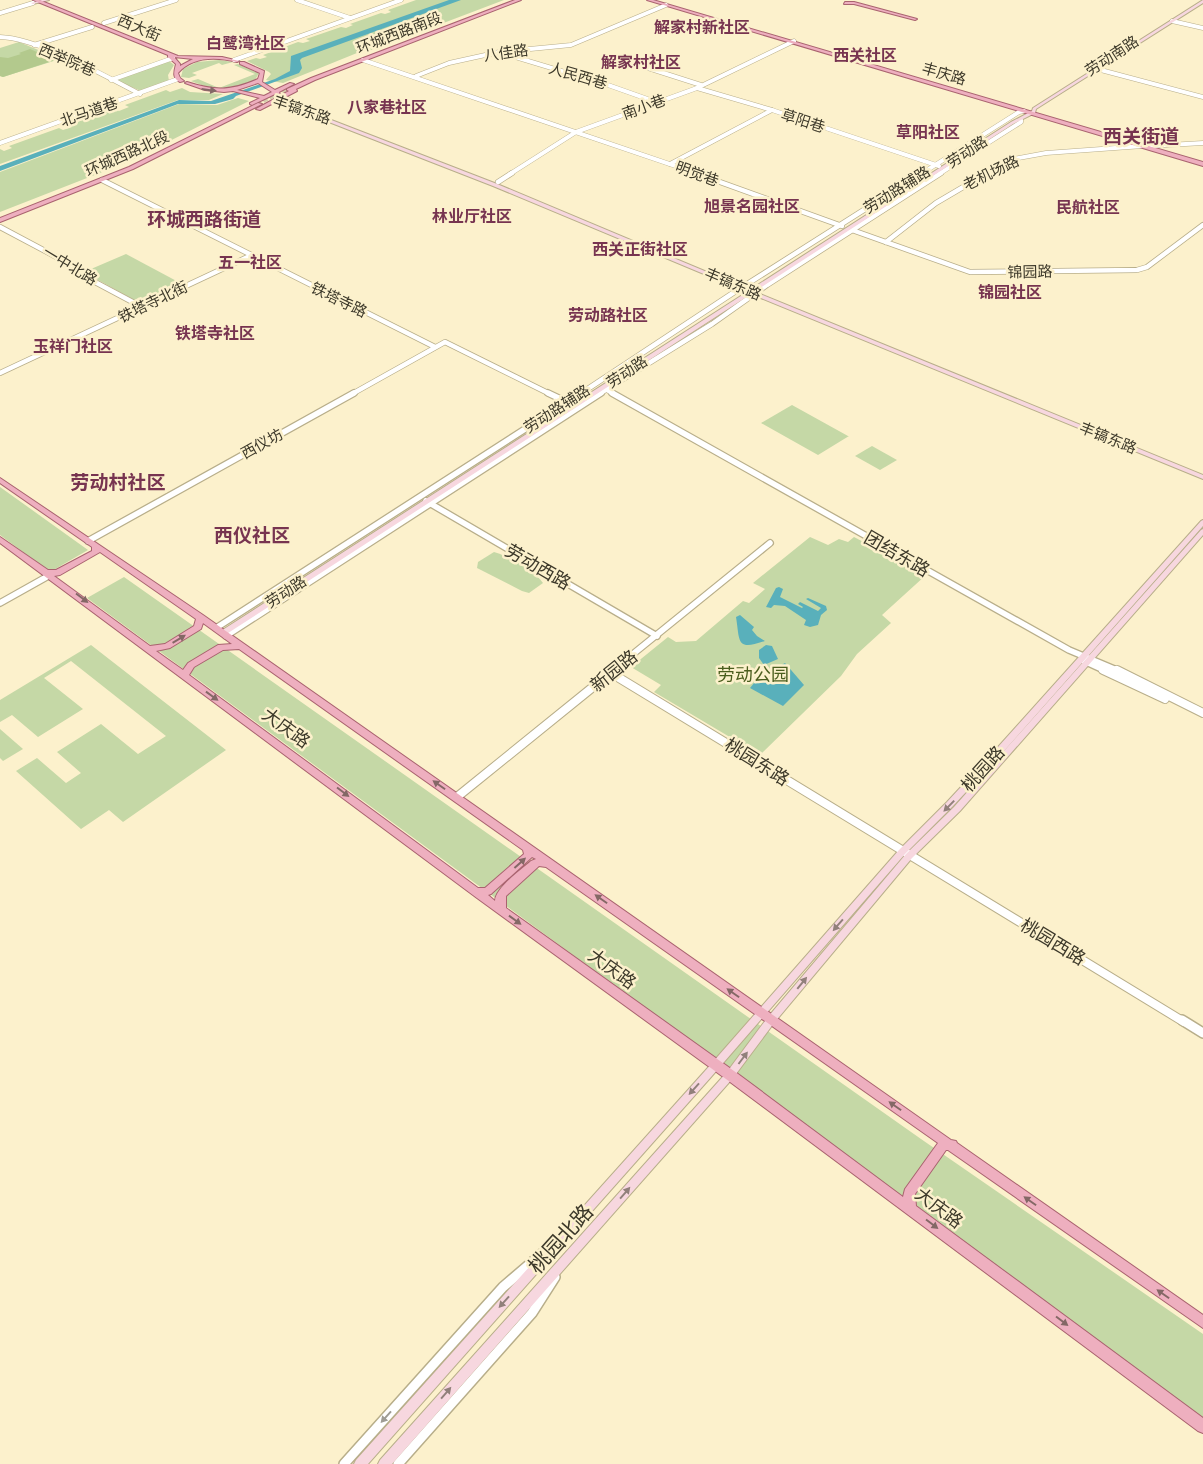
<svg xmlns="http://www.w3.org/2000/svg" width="1203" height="1464" viewBox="0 0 1203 1464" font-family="Poppins,'Noto Sans SC',sans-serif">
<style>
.green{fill:#c5d8a6}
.forest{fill:#b3c98d}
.water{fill:#59b0bb}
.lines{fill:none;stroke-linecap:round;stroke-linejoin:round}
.primary-tunnel{stroke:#d6ccac;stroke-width:4.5;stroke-dasharray:4.5 2.5;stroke-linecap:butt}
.tertiary-far4-casing{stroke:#b8ae8a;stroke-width:5}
.tertiary-far3-casing{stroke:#b8ae8a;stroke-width:6}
.tertiary-far2-casing{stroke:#b8ae8a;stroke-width:8}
.tertiary-far1-casing{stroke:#b8ae8a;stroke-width:10}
.tertiary-casing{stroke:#b8ae8a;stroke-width:12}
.secondary-casing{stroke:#b8ae8a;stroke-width:2}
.primary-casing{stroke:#a9636f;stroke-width:2}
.tertiary-far4{stroke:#fff;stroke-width:4}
.tertiary-far3{stroke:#fff;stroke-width:4.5}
.tertiary-far2{stroke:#fff;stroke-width:5.5}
.tertiary-far1{stroke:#fff;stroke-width:8}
.tertiary{stroke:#fff;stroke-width:9}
.secondary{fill:#f7d7df;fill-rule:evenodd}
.primary{fill:#eeafbf;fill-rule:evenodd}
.oneway{fill:#846866}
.oneway2{fill:#91807b}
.oneway3{fill:#9e9c94}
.labels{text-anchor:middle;stroke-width:5;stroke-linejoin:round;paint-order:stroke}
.far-street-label{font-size:15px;fill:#3d392a;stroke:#fcf1cc}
.far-neighbourhood-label{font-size:16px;font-weight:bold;fill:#773450;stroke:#fcf1cc}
.street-label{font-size:18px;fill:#3d392a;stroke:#fcf1cc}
.park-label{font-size:18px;fill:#4b5e1e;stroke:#fcf1cc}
.far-district-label{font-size:19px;font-weight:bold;fill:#773450;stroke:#fcf1cc}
.neighbourhood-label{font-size:19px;font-weight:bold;fill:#773450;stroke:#fcf1cc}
.near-street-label{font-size:21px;fill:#3d392a;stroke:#fcf1cc}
</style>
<rect width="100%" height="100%" fill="#fcf1cc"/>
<g class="green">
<path d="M416,0H504L375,49L357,53L283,83L266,80L271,74L269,72L247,61L256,58L260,59L267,57L263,55L298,42L303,43L310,41L306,39L341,27L346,28L353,25L350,24L381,13L385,14L391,12L388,10Z"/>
<path d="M19,42L60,59L3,77L0,76V48Z"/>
<path d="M219,60L233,62L222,65L219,63L192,73L197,75L189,78L181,77L183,69L197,62Z"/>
<path d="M169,61L174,65L168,75L169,81L141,91L115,80Z"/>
<path d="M238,64L259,73L255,80C231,92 215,91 191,81L198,79L219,88L255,74L234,65Z"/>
<path d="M182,88L190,92L223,94L209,100H178L0,164V149L4,151L12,148L9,146L59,128L63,130L72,127L69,125L114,109L119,111L129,107L125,105L166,90L170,92Z"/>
<path d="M238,98L249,101L128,162L0,212V172L179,104L217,105Z"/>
<path d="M126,254L184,285L141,304L84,272Z"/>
<path d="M792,405L848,436H849L818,455L761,423Z"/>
<path d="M872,446L897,460L880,470L855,456Z"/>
<path d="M0,487L88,550L50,572L0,535Z"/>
<path d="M810,537L828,545L839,539L848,542L854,537L926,575L882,615L891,623L857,654L841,676L760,755L654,692L661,685L631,667L668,637L676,642L696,641L743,601L749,603L765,589L753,583Z"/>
<path d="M494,552C511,557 532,568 543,583L529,593L522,591L477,568L478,562Z"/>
<path d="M124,577L921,1139L1203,1334V1418L87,598Z"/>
<path d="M91,645L226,750L123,822L109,810L81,829L16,771L37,758L66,783L81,773L57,752L101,724L138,754L166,736L71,661L44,678L83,709L38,737L12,715L0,722V700Z"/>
<path d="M0,729L23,749L3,761L0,758Z"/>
</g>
<path class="forest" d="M30,49L55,60L3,77L0,76V57L8,58L21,54L19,53Z"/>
<g class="water">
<path d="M449,0H461L302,58L300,60L302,68L299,73L236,96L233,99L215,104H178L0,171V166L179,100L211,101L275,79L290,71L291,56Z"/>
<path d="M779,587L783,589L780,597L802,608L803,607L798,604L800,602L818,611L821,608L806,599L808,598L826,606L827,610L821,615L818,625L810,627L804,625L806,620L785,606L774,605L771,608L766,607L776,588Z"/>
<path d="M740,615L754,627L752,630L757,636L765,641C736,651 740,642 736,617Z"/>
<path d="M766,645L772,646L778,659L764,665L759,658V650Z"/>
<path d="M785,663L804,685L783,706L750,688L759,677Z"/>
</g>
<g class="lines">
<path class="primary-tunnel" d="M257,104L286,89"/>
<g class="tertiary-far4-casing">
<g id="tertiary-far4">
<path d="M297,0L350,18"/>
<path d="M0,13L33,3"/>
<path d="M1172,21L1203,28"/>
<path d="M104,23L176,0"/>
<path d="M0,37C38,38 105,76 140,94"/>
<path d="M34,45L92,27"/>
<path d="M502,53L608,85L656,102"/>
<path d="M234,60L401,0"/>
<path d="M363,60L699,174"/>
<path d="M626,61L701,85"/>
<path d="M1097,69L1203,97"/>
<path d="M416,76L449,63L499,52L571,45L666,5"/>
<path d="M111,80L173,58"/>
<path d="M697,88L772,110"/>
<path d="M0,143L178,79"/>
<path d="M1151,146L1203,143"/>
<path d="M670,164L772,110L939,166"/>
<path d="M510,174L576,132L697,88L794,41"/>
<path d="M921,174L1019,112L1024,111"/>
<path d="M939,174L1021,122V120"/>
<path d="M985,174L1013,159L1046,153L1143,146"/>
</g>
</g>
<g class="tertiary-far3-casing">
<g id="tertiary-far3">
<path d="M695,173L842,226"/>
<path d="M102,180L435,347"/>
<path d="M498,182L512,173"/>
<path d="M0,227L64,261L95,282L140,306"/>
<path d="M852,230L970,272L1137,270L1147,267L1203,225"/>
<path d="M886,242L936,203L987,173"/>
<path d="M0,373L252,255"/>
<path d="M604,388L614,394"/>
<path d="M352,394L445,342L550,394"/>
<path d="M580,394L733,293L922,173"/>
<path d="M599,394L712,324L767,285L941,173"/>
</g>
</g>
<g class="tertiary-far2-casing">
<g id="tertiary-far2">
<path d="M548,393L569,403"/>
<path d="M612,393L1069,650L1119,671"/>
<path d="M426,501L657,636"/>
<path d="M88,541L354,393"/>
<path d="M0,603L50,575"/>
<path d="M216,628L581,393"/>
<path d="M226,636L601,393"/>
<path d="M1082,660L1106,671"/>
<path d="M612,671L770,543"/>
</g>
</g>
<g class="tertiary-far1-casing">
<g id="tertiary-far1">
<path d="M1103,670L1165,699"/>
<path d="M1117,670L1203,713"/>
<path d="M611,673L1184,1022"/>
<path d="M457,797L614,670"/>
</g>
</g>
<g class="tertiary-casing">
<g id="tertiary">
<path d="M1182,1020L1203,1033"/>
<path d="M344,1464L503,1287L545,1251"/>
<path d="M398,1464L532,1313L555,1277"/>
</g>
</g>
<g class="secondary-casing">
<g id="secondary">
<path d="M42,0H49L33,4L31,3Z"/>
<path d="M1203,0V3L1036,109L1035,113L1013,124L760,288V290L755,292L1203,475V479L751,294L225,635H221L220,633L221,631L747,292L493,186L275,101V99H277L497,184L750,290L752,289L722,276L727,275L756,286L1011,122L1032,111L1033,108Z"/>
<path d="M283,95L300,103L301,104L298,105L282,97V95Z"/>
<path d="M1203,520V526L1004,751L953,806L905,854L711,1077L368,1464H354L356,1460L705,1071L899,850L947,802L998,747L1201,521Z"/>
<path d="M1203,529V535L960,811L912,858L774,1023L733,1078L392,1464H378L380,1460L727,1072L768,1017L906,854L954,807L1201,530Z"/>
</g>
</g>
<g class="primary-casing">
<g id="primary">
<path d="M33,0H39L178,56L222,57L239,61L237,62C217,57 193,56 178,73L180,78L184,81L180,82C172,78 174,72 176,64L168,57V55ZM174,57L193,59L180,66V64Z"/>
<path d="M515,0H521L315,80L296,89L297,91L260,110L256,109L289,91L287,90V89L311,78Z"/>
<path d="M647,0H653L1203,162V166Z"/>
<path d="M845,2H854L917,19L915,20L854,4H844Z"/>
<path d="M240,62H244L264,71L262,82L275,90L290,83L294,84L279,92L280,95L275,94L252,105L250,104V103L260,98L233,91L224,92L205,90L185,83L187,82C215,91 231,91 258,79L260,73L240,64ZM258,83L272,92L264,96L237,90Z"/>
<path d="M258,103L262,104L133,169L0,222V218L129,167Z"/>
<path d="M0,478L203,615L951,1140L956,1141L957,1143L1203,1315V1328L948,1150H946L915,1194L916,1206L1203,1418V1433L1198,1431L726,1079L477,898L0,543V537L48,570H56L92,551V547L0,483ZM100,552L196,619L194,626L165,644L150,646L54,576L60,575ZM203,623L232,644L218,645L188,663L183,670L156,651L170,648L201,629ZM239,649L523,850L524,854L485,888H478L189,675L194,667L223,650ZM532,857L536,859L531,861C521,870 495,888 495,901L488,895L491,894ZM539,866L546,867L938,1143L905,1189L903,1197L734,1071L506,908V896Z"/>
</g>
</g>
<use href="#tertiary-far4" class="tertiary-far4"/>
<use href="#tertiary-far3" class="tertiary-far3"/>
<use href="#tertiary-far2" class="tertiary-far2"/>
<use href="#tertiary-far1" class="tertiary-far1"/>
<use href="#tertiary" class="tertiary"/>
<use href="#secondary" class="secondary"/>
<use href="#primary" class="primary"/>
</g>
<defs><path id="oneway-solid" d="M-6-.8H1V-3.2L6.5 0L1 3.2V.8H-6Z" transform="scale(1.25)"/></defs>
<g class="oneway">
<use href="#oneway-solid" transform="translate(209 90) rotate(7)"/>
<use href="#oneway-solid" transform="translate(82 598) rotate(37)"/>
<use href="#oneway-solid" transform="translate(179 639) rotate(-31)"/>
<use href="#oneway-solid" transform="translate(212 696) rotate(36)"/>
<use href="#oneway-solid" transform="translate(439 785) rotate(-145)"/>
<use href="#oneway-solid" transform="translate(343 792) rotate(37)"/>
<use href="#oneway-solid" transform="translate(520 863) rotate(-42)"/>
<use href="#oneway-solid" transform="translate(601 899) rotate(-145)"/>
<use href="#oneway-solid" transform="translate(515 920) rotate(36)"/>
<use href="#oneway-solid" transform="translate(733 993) rotate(-145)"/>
<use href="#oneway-solid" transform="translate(895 1106) rotate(-145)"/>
<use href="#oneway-solid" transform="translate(1030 1201) rotate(-145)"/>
<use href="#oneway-solid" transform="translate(932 1224) rotate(37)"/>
<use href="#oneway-solid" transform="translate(1163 1294) rotate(-145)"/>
<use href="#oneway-solid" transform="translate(1062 1321) rotate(37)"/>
</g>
<g class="oneway2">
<use href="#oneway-solid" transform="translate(949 806) rotate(134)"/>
<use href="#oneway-solid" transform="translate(838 925) rotate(131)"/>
<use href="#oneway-solid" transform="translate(802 983) rotate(-51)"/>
<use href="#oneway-solid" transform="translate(743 1058) rotate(-53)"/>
<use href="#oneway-solid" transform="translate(694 1089) rotate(132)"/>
<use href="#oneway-solid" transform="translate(625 1193) rotate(-49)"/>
<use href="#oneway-solid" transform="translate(504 1302) rotate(132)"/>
<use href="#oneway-solid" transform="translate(446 1393) rotate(-49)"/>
</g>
<use class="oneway3" href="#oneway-solid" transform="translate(386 1417) rotate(132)"/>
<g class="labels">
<g class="far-street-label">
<text transform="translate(139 28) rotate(23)" y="5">西大街</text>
<text transform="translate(399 33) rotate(-21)" y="5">环城西路南段</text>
<text transform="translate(506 53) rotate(-8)" y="5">八佳路</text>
<text transform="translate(1112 56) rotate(-33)" y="5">劳动南路</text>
<text transform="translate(67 60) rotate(23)" y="5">西举院巷</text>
<text transform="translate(944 74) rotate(16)" y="5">丰庆路</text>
<text transform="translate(578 76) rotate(16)" y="5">人民西巷</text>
<text transform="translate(644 107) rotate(-20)" y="5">南小巷</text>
<text transform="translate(302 110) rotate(19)" y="5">丰镐东路</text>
<text transform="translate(89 112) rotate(-19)" y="5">北马道巷</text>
<text transform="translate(803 121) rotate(18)" y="5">草阳巷</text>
<text transform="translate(967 152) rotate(-33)" y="5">劳动路</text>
<text transform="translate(127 154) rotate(-24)" y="5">环城西路北段</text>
<text transform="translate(991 173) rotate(-26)" y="5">老机场路</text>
<text transform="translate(697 174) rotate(20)" y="5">明觉巷</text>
<text transform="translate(897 190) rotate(-32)" y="5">劳动路辅路</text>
<text transform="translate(70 266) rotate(31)" y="5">一中北路</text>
<text transform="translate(1030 272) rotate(-1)" y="5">锦园路</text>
<text transform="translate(733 284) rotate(23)" y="5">丰镐东路</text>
<text transform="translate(339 300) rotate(26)" y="5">铁塔寺路</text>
<text transform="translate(153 302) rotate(-26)" y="5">铁塔寺北街</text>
<text transform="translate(627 372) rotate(-33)" y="5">劳动路</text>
<text transform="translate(557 409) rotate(-33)" y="5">劳动路辅路</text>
<text transform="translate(1108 438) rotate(22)" y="5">丰镐东路</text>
<text transform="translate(262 444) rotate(-29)" y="5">西仪坊</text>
<text transform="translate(286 592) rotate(-33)" y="5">劳动路</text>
</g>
<g class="far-neighbourhood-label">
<text x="702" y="33">解家村新社区</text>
<text x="246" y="49">白鹭湾社区</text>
<text x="865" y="61">西关社区</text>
<text x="641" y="68">解家村社区</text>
<text x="387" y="113">八家巷社区</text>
<text x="928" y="138">草阳社区</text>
<text x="752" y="212">旭景名园社区</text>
<text x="1088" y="213">民航社区</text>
<text x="472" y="222">林业厅社区</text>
<text x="640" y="255">西关正街社区</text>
<text x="250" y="268">五一社区</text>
<text x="1010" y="298">锦园社区</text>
<text x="608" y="321">劳动路社区</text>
<text x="215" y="339">铁塔寺社区</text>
<text x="73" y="352">玉祥门社区</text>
</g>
<g class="street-label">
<text transform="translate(897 554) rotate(30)" y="6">团结东路</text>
<text transform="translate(538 567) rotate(30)" y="6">劳动西路</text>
<text transform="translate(614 671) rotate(-39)" y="6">新园路</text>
<text transform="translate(286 728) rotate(36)" y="6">大庆路</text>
<text transform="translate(757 762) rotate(32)" y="6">桃园东路</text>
<text transform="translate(983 769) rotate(-48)" y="6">桃园路</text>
<text transform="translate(1053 942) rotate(31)" y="6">桃园西路</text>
<text transform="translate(612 969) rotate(36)" y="6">大庆路</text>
<text transform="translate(939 1208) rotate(37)" y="6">大庆路</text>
</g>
<g class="park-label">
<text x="753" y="681">劳动公园</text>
</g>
<g class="far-district-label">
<text x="1141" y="143">西关街道</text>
<text x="204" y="226">环城西路街道</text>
</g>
<g class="neighbourhood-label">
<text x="118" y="489">劳动村社区</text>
<text x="252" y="542">西仪社区</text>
</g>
<g class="near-street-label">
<text transform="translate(561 1239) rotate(-48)" y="7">桃园北路</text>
</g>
</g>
</svg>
